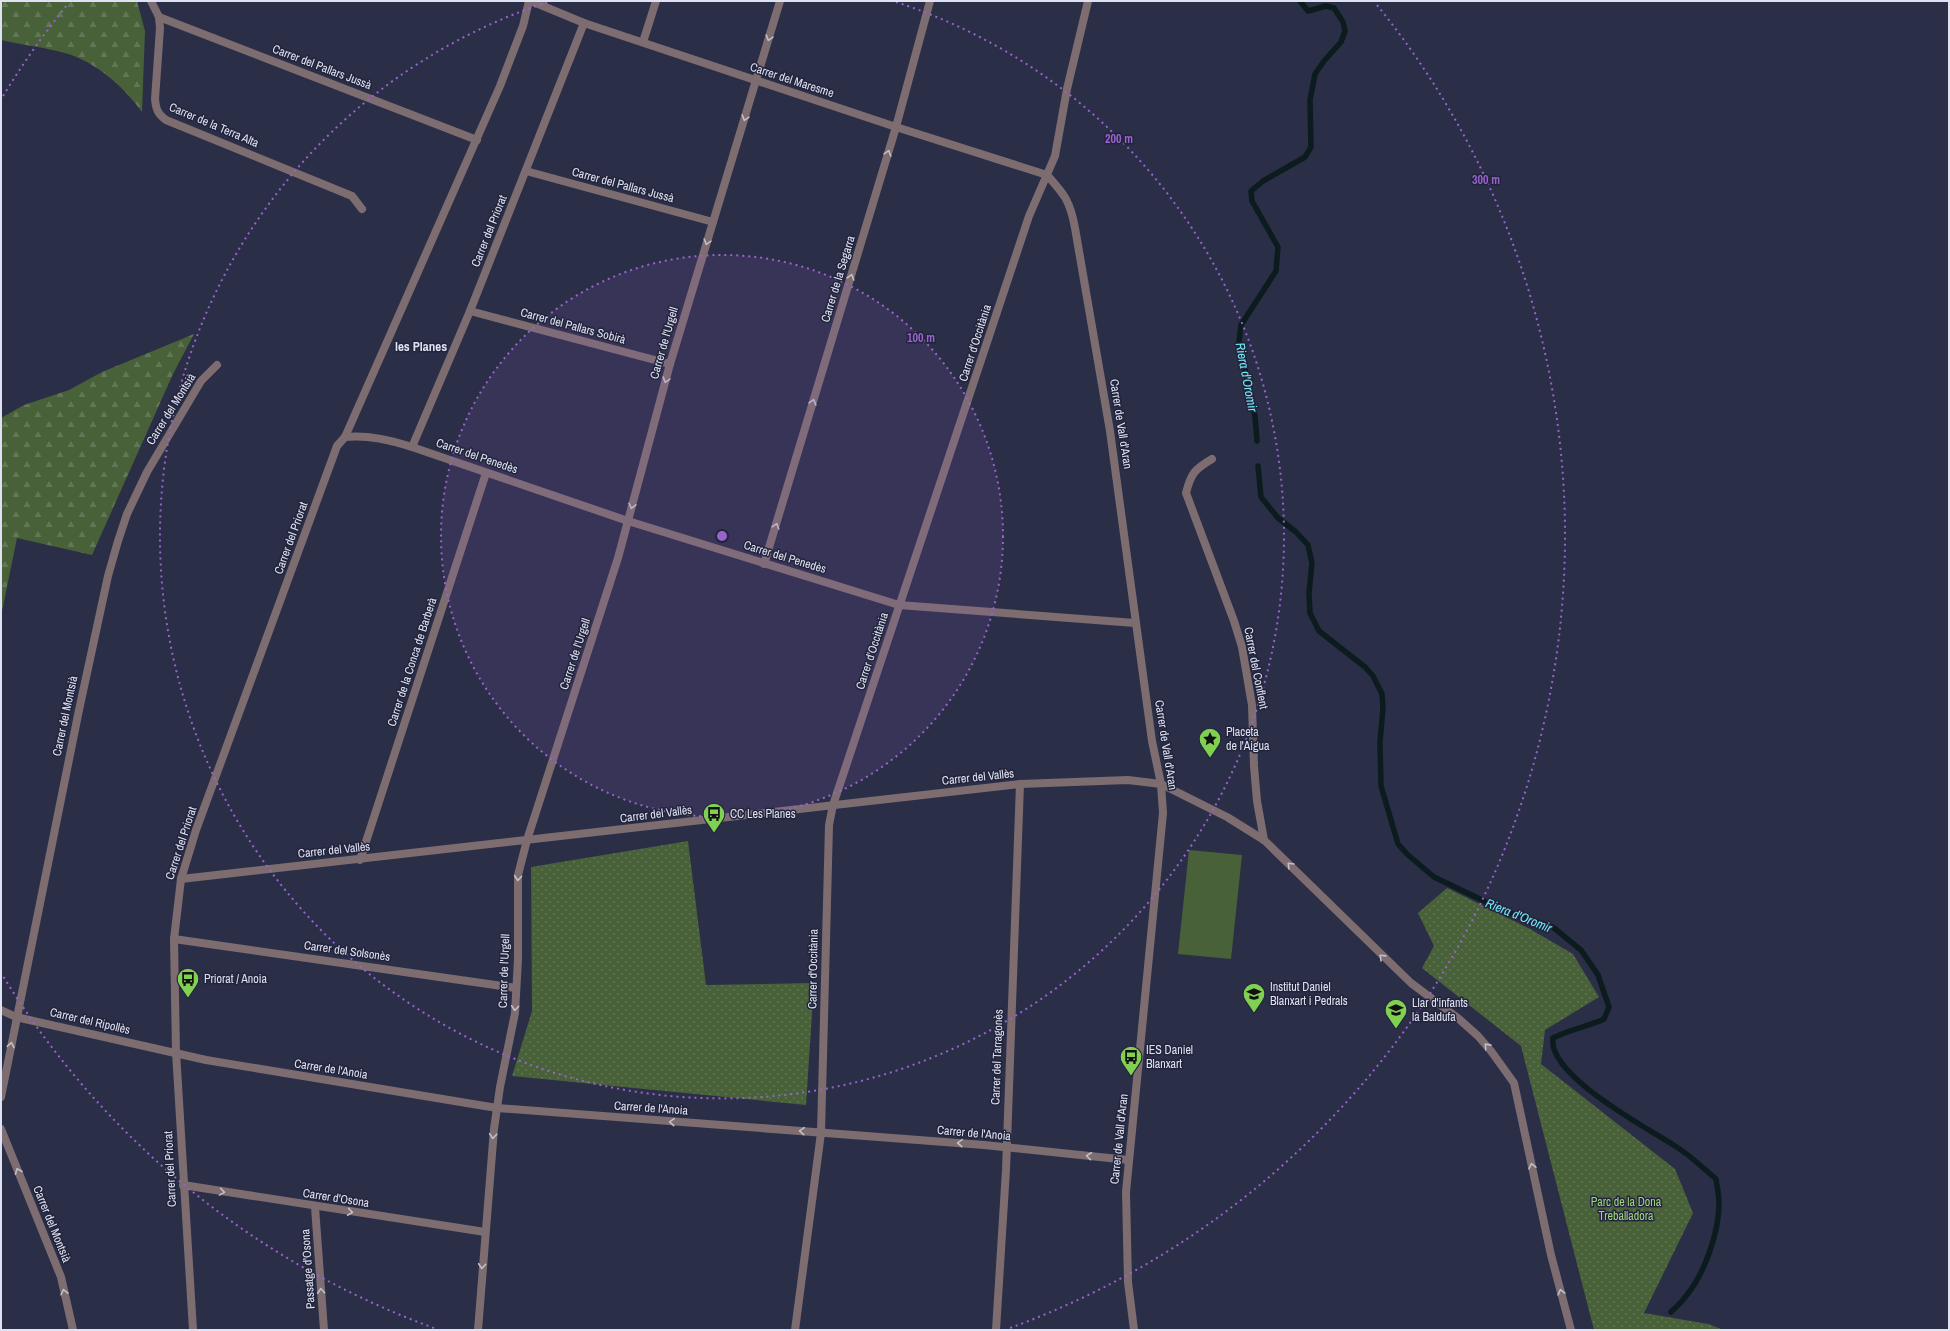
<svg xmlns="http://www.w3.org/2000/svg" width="1950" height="1331" viewBox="0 0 1950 1331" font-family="'Archivo Narrow',sans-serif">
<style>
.forest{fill:url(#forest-firs)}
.park{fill:url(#park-dots)}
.pitch{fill:#486138}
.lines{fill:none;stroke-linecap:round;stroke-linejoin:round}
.stream{stroke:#0c1b1d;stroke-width:5.5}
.street{stroke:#7d6d70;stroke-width:8}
.oneway{stroke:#c2bfcb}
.ring{fill:none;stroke:#9963ce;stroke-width:2;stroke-dasharray:2 4}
.labels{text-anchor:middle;stroke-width:3;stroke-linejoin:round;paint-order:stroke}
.street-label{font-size:12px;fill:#dfe2f2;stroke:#22243c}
.poi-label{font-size:12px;fill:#dfe2f2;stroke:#22243c;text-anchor:start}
.park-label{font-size:12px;fill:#9fd67a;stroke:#22243c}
.neighbourhood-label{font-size:13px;font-weight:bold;fill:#dfe2f2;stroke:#22243c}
.water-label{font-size:13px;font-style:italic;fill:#73e9f8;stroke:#22243c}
.centre{fill:#9963ce;stroke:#22243c;stroke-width:2}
.ring-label{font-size:12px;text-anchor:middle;font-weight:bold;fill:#9963ce;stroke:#22243c;stroke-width:3;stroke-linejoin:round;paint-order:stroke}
</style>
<defs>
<pattern id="forest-firs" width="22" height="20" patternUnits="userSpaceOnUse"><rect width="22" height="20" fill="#486138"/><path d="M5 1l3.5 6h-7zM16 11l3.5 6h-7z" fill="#627755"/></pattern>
<pattern id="park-dots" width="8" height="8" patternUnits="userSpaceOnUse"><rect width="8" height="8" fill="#486138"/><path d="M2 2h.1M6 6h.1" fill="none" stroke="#627755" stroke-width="1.8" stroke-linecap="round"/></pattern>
</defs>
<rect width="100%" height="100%" fill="#2b2e47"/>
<g class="forest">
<path d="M1,1H137L145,31L142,112C123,86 96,62 65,53C44,47 22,45 1,40Z"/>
<path d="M194,334L173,374L92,555L17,538L1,616V418L24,405L69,390L102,372Z"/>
</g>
<g class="park">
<path d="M688,841L706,985L814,983L806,1105L512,1076L532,1011L531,867Z"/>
<path d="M1447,888L1530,929L1573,954L1599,997L1545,1030L1541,1064L1675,1169L1693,1213L1644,1313L1708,1324L1724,1330H1594L1521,1046L1422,968L1434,946L1418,913Z"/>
</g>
<path class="pitch" d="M1189,850L1242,855L1231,959L1178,954Z"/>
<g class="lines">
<g class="stream">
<path d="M1257,441L1255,416L1239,341L1241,325L1276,271L1278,247L1252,201L1251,191L1263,181L1305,157L1311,147L1310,100L1315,74L1324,61L1341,42L1345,31L1343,22L1334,8L1326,6L1308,11L1300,1"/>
<path d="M1258,466L1261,497L1278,518L1296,532L1308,545L1312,563L1309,593L1310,613L1319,631L1365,667L1373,676L1382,694L1383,708L1380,742L1381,786L1398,844L1408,855L1434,877L1507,912L1553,927L1581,950L1598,975L1609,1007L1604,1019C1587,1027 1570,1029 1553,1038C1547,1075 1647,1128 1675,1146C1690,1155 1703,1168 1716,1179C1717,1187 1719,1195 1719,1203C1719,1232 1705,1273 1686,1296C1682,1302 1676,1307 1671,1312"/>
</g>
<g class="street">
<path d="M151,1L159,17L160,28L155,99C156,110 158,114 166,120L352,196L362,209"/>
<path d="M531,1L584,23L896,127L1047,175"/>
<path d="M159,17L477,140"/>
<path d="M643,42L656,1"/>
<path d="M526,171L713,222"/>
<path d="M1047,175C1065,195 1070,201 1075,228L1110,431L1152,741L1161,784L1163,813L1126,1192L1128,1282L1134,1330"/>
<path d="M470,311L670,364"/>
<path d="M345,437C369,435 390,440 412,447L628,521L899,605L1135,623"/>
<path d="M412,447L470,311L584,23"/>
<path d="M1212,459C1195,469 1191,473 1186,493L1234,621L1242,647L1252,705L1254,766L1257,801L1264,840"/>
<path d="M764,564L896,127L930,1"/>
<path d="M360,860L486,473"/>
<path d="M181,879L1020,784L1128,780L1161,784L1227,817L1264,840L1411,983L1459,1019L1478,1036L1491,1051L1514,1083L1551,1255L1571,1330"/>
<path d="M174,939L516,988"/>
<path d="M1,1010L16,1017L206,1060L497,1108L984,1145L1128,1160"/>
<path d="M1,1097L79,710L108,576L118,541L127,514L147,472L201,381L217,365"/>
<path d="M1,1129L61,1277L73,1330"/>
<path d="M183,1185L485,1232"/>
<path d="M315,1207L324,1330"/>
<path d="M193,1330L176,1052L174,939L181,879L196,830L337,446L345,437L500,86L523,26L529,1"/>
<path d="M478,1330L494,1129L500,1087L515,1013L518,959V875L527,840L618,558L670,364L780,1"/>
<path d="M795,1330L821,1133L829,825L833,805L1029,216L1055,156L1067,89L1088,1"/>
<path d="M996,1330L1006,1170L1020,784"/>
</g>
</g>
<defs><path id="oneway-chevron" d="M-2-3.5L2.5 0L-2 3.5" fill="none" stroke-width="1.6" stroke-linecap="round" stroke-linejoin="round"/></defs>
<g class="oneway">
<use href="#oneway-chevron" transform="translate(769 38) rotate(107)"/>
<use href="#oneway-chevron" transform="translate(745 118) rotate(107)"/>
<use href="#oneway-chevron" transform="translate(888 153) rotate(-73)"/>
<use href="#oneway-chevron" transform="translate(707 242) rotate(107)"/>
<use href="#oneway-chevron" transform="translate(851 277) rotate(-73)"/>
<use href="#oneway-chevron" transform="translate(666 380) rotate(106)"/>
<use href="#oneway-chevron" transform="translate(813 402) rotate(-73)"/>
<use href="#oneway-chevron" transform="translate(632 506) rotate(103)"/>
<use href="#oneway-chevron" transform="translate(776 526) rotate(-73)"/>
<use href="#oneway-chevron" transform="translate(1290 865) rotate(-135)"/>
<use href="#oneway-chevron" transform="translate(518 878) rotate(94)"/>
<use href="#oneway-chevron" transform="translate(1382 957) rotate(-136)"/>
<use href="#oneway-chevron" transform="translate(515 1008) rotate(94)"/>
<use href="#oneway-chevron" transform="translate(11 1045) rotate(-79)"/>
<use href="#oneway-chevron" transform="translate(1487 1046) rotate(-132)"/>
<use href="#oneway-chevron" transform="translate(672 1122) rotate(-176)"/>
<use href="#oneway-chevron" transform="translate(802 1131) rotate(-176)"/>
<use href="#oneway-chevron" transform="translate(493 1136) rotate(95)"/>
<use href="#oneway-chevron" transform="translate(960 1143) rotate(-176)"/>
<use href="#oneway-chevron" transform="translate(1089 1156) rotate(-173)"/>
<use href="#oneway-chevron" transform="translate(1532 1166) rotate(-103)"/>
<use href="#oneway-chevron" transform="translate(18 1171) rotate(-112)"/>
<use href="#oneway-chevron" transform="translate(222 1192) rotate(9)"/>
<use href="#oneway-chevron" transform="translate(350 1212) rotate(8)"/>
<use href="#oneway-chevron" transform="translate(482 1266) rotate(94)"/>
<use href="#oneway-chevron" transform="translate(321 1291) rotate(-94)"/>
<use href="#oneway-chevron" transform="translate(64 1292) rotate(-103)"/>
<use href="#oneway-chevron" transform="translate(1561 1292) rotate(-104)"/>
</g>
<circle cx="722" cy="536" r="281" fill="#9963ce" fill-opacity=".12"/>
<g class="ring">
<circle cx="722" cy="536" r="281"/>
<path d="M896 2A562 562 0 1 1 548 2"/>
<path d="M434 1328A843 843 0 0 1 3 976M3 96A843 843 0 0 1 67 5M1377 5A843 843 0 0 1 1010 1328"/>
</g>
<defs>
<g id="sight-pin" transform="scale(1.15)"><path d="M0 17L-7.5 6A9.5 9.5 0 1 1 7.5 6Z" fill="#80d051" stroke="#22243c"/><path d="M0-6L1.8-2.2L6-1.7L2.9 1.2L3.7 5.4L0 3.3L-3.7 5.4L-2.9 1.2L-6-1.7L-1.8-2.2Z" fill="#111"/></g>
<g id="bus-pin" transform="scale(1.15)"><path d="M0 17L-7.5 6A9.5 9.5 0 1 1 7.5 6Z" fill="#80d051" stroke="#22243c"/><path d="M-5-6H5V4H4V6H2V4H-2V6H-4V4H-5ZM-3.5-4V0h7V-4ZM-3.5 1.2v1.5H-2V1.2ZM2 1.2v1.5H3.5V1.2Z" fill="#111"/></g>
<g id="school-pin" transform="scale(1.15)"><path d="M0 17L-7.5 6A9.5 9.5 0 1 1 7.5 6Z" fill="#80d051" stroke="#22243c"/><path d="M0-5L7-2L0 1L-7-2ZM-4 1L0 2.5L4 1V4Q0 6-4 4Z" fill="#111"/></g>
</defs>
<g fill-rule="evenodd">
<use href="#sight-pin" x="1210" y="739"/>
<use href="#bus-pin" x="714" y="814"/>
<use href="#bus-pin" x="188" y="979"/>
<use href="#school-pin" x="1254" y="994"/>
<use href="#school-pin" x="1396" y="1010"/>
<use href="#bus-pin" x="1131" y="1057"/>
</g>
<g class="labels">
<g class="street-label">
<text transform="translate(322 67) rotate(21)" y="4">Carrer del Pallars Jussà</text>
<text transform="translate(792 80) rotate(18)" y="4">Carrer del Maresme</text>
<text transform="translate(214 125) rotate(23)" y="4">Carrer de la Terra Alta</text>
<text transform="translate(623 185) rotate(15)" y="4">Carrer del Pallars Jussà</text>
<text transform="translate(489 231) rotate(-68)" y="4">Carrer del Priorat</text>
<text transform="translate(838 279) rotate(-73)" y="4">Carrer de la Segarra</text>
<text transform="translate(573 326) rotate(15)" y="4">Carrer del Pallars Sobirà</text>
<text transform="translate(664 343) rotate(-74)" y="4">Carrer de l'Urgell</text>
<text transform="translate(975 343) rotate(-72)" y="4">Carrer d'Occitània</text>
<text transform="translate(171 409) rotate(-58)" y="4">Carrer del Montsià</text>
<text transform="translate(1121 424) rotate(81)" y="4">Carrer de Vall d'Aran</text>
<text transform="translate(477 456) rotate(19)" y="4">Carrer del Penedès</text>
<text transform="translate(291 538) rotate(-70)" y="4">Carrer del Priorat</text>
<text transform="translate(785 557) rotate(17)" y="4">Carrer del Penedès</text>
<text transform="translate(872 651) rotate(-72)" y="4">Carrer d'Occitània</text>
<text transform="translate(575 654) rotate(-72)" y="4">Carrer de l'Urgell</text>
<text transform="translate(412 662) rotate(-72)" y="4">Carrer de la Conca de Barberà</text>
<text transform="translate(1256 668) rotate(79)" y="4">Carrer del Conflent</text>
<text transform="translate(65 716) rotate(-78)" y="4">Carrer del Montsià</text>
<text transform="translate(1166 745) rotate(81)" y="4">Carrer de Vall d'Aran</text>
<text transform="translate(978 777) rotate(-6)" y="4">Carrer del Vallès</text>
<text transform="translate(656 814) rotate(-7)" y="4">Carrer del Vallès</text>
<text transform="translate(181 843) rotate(-72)" y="4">Carrer del Priorat</text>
<text transform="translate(334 850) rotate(-6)" y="4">Carrer del Vallès</text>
<text transform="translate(347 951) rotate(8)" y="4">Carrer del Solsonès</text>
<text transform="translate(813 969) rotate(-89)" y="4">Carrer d'Occitània</text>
<text transform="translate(504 971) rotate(-88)" y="4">Carrer de l'Urgell</text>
<text transform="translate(90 1021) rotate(13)" y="4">Carrer del Ripollès</text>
<text transform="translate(997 1057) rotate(-88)" y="4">Carrer del Tarragonès</text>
<text transform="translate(331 1069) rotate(9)" y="4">Carrer de l'Anoia</text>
<text transform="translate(651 1108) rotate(4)" y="4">Carrer de l'Anoia</text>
<text transform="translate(974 1133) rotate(5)" y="4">Carrer de l'Anoia</text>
<text transform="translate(1119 1139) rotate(-84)" y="4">Carrer de Vall d'Aran</text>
<text transform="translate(170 1169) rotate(-93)" y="4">Carrer del Priorat</text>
<text transform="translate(336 1198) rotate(9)" y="4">Carrer d'Osona</text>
<text transform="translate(52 1224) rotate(68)" y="4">Carrer del Montsià</text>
<text transform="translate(308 1269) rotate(-94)" y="4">Passatge d'Osona</text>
</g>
<g class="poi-label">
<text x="1226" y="736">Placeta<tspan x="1226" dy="14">de l'Aigua</tspan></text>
<text x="730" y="818">CC Les Planes</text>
<text x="204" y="983">Priorat / Anoia</text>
<text x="1270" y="991">Institut Daniel<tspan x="1270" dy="14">Blanxart i Pedrals</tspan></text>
<text x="1412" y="1007">Llar d'infants<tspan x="1412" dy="14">la Baldufa</tspan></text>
<text x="1146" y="1054">IES Daniel<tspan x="1146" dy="14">Blanxart</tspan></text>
</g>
<g class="park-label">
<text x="1626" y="1206">Parc de la Dona<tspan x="1626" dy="14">Treballadora</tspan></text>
</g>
<g class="neighbourhood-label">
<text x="421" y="351">les Planes</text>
</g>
<g class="water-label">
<text transform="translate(1247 377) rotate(79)" y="5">Riera d'Oromir</text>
<text transform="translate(1519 915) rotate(22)" y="5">Riera d'Oromir</text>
</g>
</g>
<circle cx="722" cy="536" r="6" class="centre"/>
<g class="ring-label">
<text x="1119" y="143">200 m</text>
<text x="1486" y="184">300 m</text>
<text x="921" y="342">100 m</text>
</g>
<rect width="1950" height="1331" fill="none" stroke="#dfe2f2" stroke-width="4"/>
</svg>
